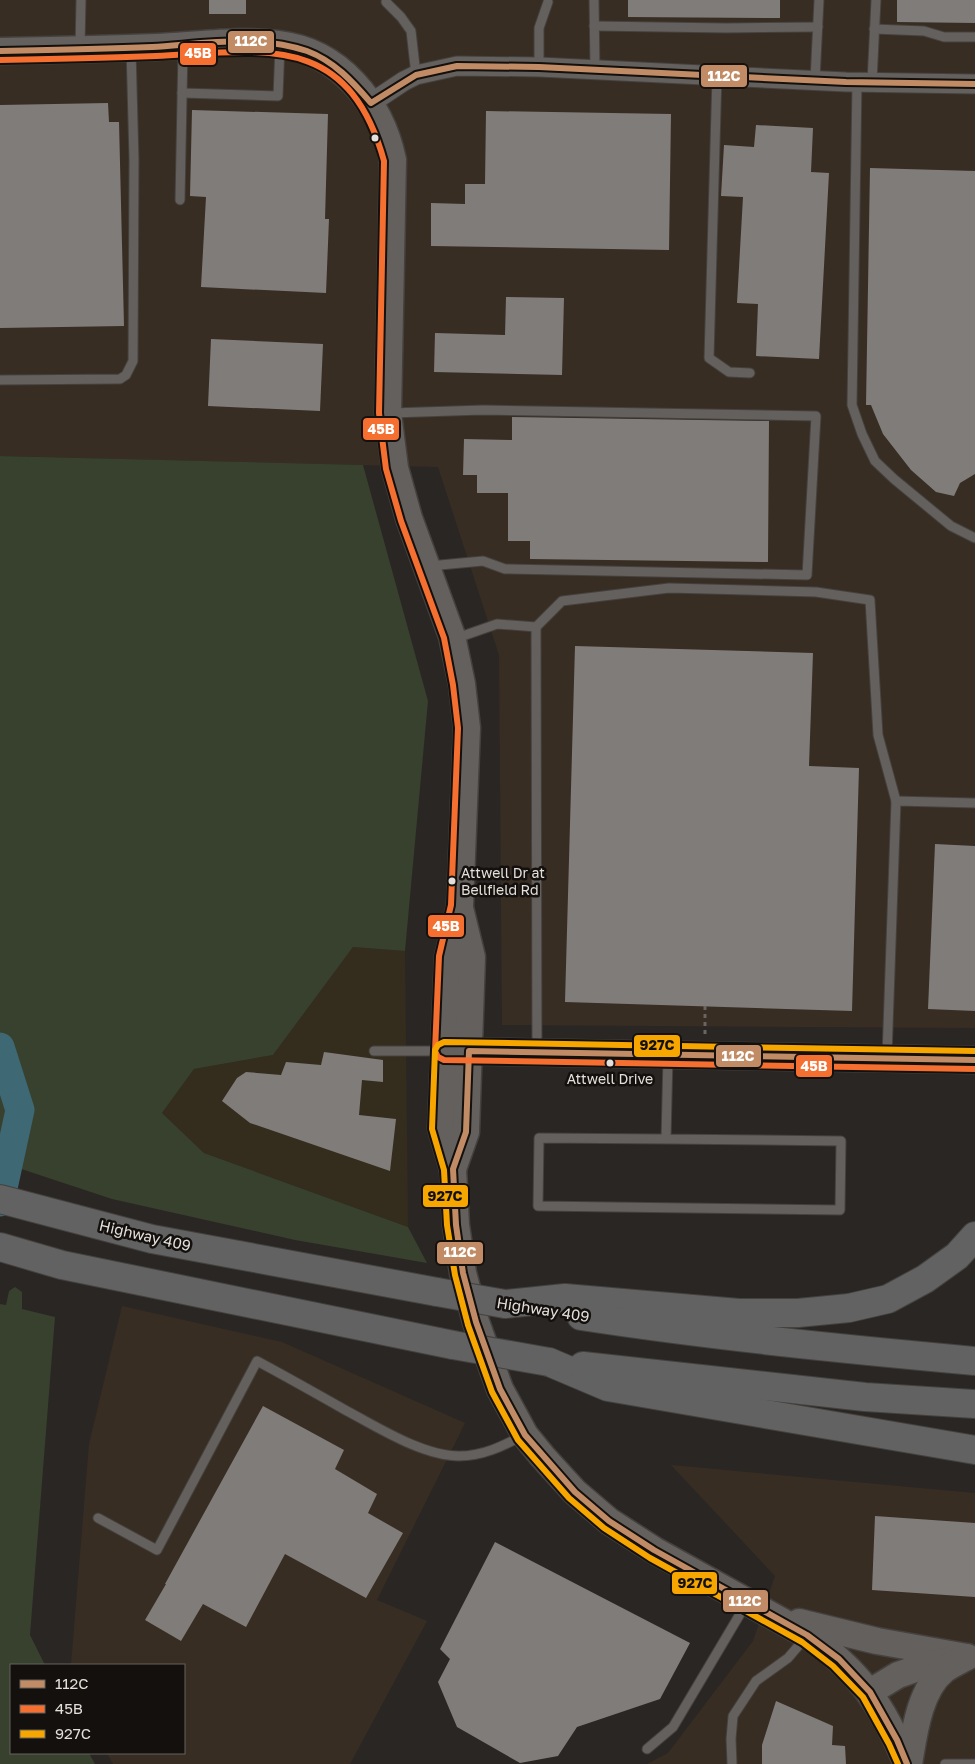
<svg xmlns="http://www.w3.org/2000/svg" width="975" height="1764" viewBox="0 0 975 1764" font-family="'Golos Text',sans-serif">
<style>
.commercial{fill:#342d1e}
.built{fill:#372d23}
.green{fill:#37412d}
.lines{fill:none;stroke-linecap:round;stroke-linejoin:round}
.river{stroke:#3e6874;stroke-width:29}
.building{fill:#807c7a}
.lane-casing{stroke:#44413e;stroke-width:11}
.street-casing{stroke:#44413e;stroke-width:21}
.secondary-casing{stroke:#44413e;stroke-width:29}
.highway-casing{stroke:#44413e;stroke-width:30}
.path{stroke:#686563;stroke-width:3;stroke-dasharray:4 4;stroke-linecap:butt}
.lane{stroke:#63605e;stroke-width:9}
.street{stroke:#63605e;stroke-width:19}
.secondary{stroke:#63605e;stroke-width:26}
.highway{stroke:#626263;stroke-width:28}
.highway-bridge-casing{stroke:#44413e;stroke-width:30;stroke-linecap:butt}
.highway-bridge{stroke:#626263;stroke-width:28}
.bus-1-casing{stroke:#13100d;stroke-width:10}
.bus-2-casing{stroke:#13100d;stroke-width:10}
.bus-3-casing{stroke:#13100d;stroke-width:10}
.bus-1{stroke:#c18c65;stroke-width:6}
.bus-2{stroke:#f46f30;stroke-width:6}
.bus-3{stroke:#f7a600;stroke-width:6}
.bus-dot{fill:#e4dfdb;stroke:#13100d;stroke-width:2}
.labels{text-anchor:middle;stroke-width:5;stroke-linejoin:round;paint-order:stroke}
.bus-label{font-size:14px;fill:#e4dfdb;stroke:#13100d;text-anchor:start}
.street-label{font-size:15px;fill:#e4dfdb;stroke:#13100d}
.line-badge{stroke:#13100d;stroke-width:2}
.badge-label{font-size:14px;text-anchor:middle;font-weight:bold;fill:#fff}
.pale-badge-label{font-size:14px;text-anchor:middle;font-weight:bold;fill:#111}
</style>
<rect width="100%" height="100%" fill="#2a2623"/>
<path class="commercial" d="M353,947L405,951L408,1227L204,1153L162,1113L194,1069L273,1055Z"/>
<g class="built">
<path d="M0,0H975V1028L502,1025L499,655L438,467L0,456Z"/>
<path d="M122,1306L282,1342L465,1423L377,1600L427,1621L350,1764H113L107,1753H184V1665H71L89,1444Z"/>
<path d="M671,1465L975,1493V1764H647L668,1753L753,1641L775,1576Z"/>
</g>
<g class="green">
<path d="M0,456L363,465L428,701L405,951L353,947L273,1055L194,1069L162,1113L204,1153L408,1227L427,1263L295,1240L112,1199L0,1162Z"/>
<path d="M15,1287L22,1292V1309L55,1317L30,1635L45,1665H11V1753H89L95,1764H0V1304L6,1305L9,1291Z"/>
</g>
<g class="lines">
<path class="river" d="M0,1047L20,1110L0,1202"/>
</g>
<g class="building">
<rect x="209" y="0" width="37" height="14"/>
<path d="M628,0H780V18L628,17Z"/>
<path d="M897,0H975V23L897,22Z"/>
<path d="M108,103L109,122H119L124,326L0,328V105Z"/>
<path d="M192,110L328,114L325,219H329L326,293L201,287L206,197L190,196Z"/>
<path d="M486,111L671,114L669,250L431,246V203L465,204V184H485Z"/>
<path d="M756,125L813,128L811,172L829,173L819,359L756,356L758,304L737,303L743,197L721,196L724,145L754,147Z"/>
<path d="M870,168L975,171V474L960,483L954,496L936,492L911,470L883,434L871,405H866Z"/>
<path d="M506,297L564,298L562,375L434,372L435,333L505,335Z"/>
<path d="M211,339L323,344L320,411L208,406Z"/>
<path d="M512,417L769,421L768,562L530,559V541H508V493H477V475H463L464,439L512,440Z"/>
<path d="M575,646L813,653L809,766L859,768L852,1011L565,1002Z"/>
<path d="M935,844L975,846V1011L928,1009Z"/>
<path d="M324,1052L383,1060V1082L362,1080L359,1115L396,1119L390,1171L250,1123L222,1101L237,1078L246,1072L281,1075L286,1062L321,1065Z"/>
<path d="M263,1406L344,1450L335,1469L377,1494L368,1513L403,1533L366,1598L285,1554L246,1627L203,1604L181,1641L145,1620L166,1584H165Z"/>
<path d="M875,1516L975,1523V1597L872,1590Z"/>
<path d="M495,1542L690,1643L660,1699L577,1727L558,1756L520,1763L457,1727L438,1682L450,1659L440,1649Z"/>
<path d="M776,1701L833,1726L832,1745L845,1746L846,1764H762V1745Z"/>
</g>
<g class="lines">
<g class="lane-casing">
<g id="lane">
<path d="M594,0L595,69"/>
<path d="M386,2L401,17L411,31L416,75"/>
<path d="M594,26L726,28L818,27"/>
<path d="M874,29L924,31L944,37H975"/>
<path d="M80,47L81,0"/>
<path d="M539,67V28L548,2"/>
<path d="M717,75L709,358L729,372L750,373"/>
<path d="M815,80L819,0"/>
<path d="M857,82L852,405L862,434L875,461L894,479L951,526L975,538"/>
<path d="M872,82L876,0"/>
<path d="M182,93L278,96L280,46"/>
<path d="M180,200L183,48"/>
<path d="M0,380L120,379L126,375L133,361L134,160L131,49"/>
<path d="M391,413L483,410L816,416L807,575L505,569L483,561L429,566"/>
<path d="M536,627L562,601L669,588L816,592L870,600L878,735L896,801"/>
<path d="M454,639L497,624L536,627L537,1050"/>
<path d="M374,1051H442"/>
<path d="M887,1056L896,801L975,803"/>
<path d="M666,1139L841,1141L840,1210L538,1206L539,1138L666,1139L668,1057"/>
<path d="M98,1518L157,1550L257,1361C287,1377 317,1394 347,1411C379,1428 423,1456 459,1456C483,1456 503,1446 524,1435"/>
<path d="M647,1749L673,1727L746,1604"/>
<path d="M732,1764L731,1739L733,1716L756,1681L788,1658L806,1637"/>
<path d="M945,1764H975"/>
</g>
</g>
<g class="street-casing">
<path id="street" d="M371,103L404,81L416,75L457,66L539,67L846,82L975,84"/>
</g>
<g class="secondary-casing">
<g id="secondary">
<path d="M0,51C52,50 104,49 156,47C196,45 238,39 278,44C339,51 381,102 393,160L388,413L395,468L409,518L452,636L462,684L467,728L460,906L448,957L441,1128L453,1169L456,1225L463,1273L476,1322L500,1389L525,1435L543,1457L575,1492L609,1521L654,1550L807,1635C859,1670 884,1707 907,1764"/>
<path d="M444,1051L975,1060"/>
<path d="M453,1169L466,1132L472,957L461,912"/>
<path d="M799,1622L877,1641L967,1657"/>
<path d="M870,1692L898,1675L918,1668L955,1659"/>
<path d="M909,1764C914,1735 919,1690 944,1670C951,1665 960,1661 967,1657"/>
</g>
</g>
<g class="highway-casing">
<g id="highway">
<path d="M0,1199L152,1239L437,1292"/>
<path d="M0,1247L62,1265L453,1345"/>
<path d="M505,1304L565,1298L739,1313H798L849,1308L888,1299L925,1279L957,1256L975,1236"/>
<path d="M581,1316C711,1336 843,1349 975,1361"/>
<path d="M549,1362L608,1387L975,1450"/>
<path d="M583,1366L865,1397L975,1404"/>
</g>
</g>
<path class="path" d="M705,1006V1036"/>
<use href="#lane" class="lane"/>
<use href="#street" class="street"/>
<use href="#secondary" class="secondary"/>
<use href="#highway" class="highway"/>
<g class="highway-bridge-casing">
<g id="highway-bridge">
<path d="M437,1292L505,1304"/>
<path d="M453,1345L549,1362"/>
</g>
</g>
<use href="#highway-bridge" class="highway-bridge"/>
<g class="bus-1-casing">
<g id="bus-1">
<path d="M0,51C51,50 101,49 152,47C202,44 258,34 307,51C334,61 353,82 371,103L416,75L457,66L539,67L846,82L975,84"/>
<path d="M907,1764L897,1740L870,1692L839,1659L807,1635L654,1550L609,1521L575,1492L525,1435L500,1389L476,1322L463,1273L456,1225L453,1169L466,1132L469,1051L975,1060"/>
</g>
</g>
<g class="bus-2-casing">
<path id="bus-2" d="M0,60C52,59 104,58 156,56C263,51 348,31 384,161L379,413L386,469L401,521L444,638L453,685L458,728L451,905L439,956L435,1051L438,1057L444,1060L975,1069"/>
</g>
<g class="bus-3-casing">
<path id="bus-3" d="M898,1764L889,1744L863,1697L833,1666L802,1642L650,1558L604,1528L569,1498L518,1440L492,1392L468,1325L455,1275L447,1225L444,1170L432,1129L435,1050L438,1045L444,1042L975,1051"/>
</g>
<use href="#bus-1" class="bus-1"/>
<use href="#bus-2" class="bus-2"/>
<use href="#bus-3" class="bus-3"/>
</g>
<g class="bus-dot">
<circle cx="375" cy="138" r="4.5"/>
<circle cx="452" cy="881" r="4.5"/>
<circle cx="610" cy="1063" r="4.5"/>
</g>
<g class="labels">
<g class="bus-label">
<text x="461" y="878">Attwell Dr at<tspan x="461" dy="17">Bellfield Rd</tspan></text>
<text x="610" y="1084" text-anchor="middle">Attwell Drive</text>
</g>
<g class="street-label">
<text transform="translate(145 1236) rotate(13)" y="5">Highway 409</text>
<text transform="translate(543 1310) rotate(9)" y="5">Highway 409</text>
</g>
</g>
<g class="line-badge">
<rect x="227" y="30" width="48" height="24" rx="5" fill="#c18c65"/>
<rect x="179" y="42" width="38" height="24" rx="5" fill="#f46f30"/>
<rect x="700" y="64" width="48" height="24" rx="5" fill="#c18c65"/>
<rect x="362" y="417" width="38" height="24" rx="5" fill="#f46f30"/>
<rect x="427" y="914" width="38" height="24" rx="5" fill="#f46f30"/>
<rect x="633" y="1034" width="48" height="24" rx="5" fill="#f7a600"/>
<rect x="715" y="1044" width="47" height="24" rx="5" fill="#c18c65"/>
<rect x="795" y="1054" width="38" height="24" rx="5" fill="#f46f30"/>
<rect x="422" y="1184" width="47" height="24" rx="5" fill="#f7a600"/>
<rect x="436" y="1241" width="48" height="24" rx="5" fill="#c18c65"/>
<rect x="671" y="1571" width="47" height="24" rx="5" fill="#f7a600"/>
<rect x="722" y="1589" width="47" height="24" rx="5" fill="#c18c65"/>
</g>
<g class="badge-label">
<text x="251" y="46">112C</text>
<text x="198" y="58">45B</text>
<text x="724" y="81">112C</text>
<text x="381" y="434">45B</text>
<text x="446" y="931">45B</text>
<text x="738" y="1061">112C</text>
<text x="814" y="1071">45B</text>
<text x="460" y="1257">112C</text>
<text x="745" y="1606">112C</text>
</g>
<g class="pale-badge-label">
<text x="657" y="1050">927C</text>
<text x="445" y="1201">927C</text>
<text x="695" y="1588">927C</text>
</g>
<rect x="10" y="1664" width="175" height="90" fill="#13100d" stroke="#67635f"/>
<rect x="20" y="1680" width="25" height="8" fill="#c18c65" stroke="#67635f"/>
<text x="55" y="1689" font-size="15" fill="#e4dfdb">112C</text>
<rect x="20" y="1705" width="25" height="8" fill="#f46f30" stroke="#67635f"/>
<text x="55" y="1714" font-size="15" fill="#e4dfdb">45B</text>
<rect x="20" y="1730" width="25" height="8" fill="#f7a600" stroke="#67635f"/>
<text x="55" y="1739" font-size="15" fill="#e4dfdb">927C</text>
</svg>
